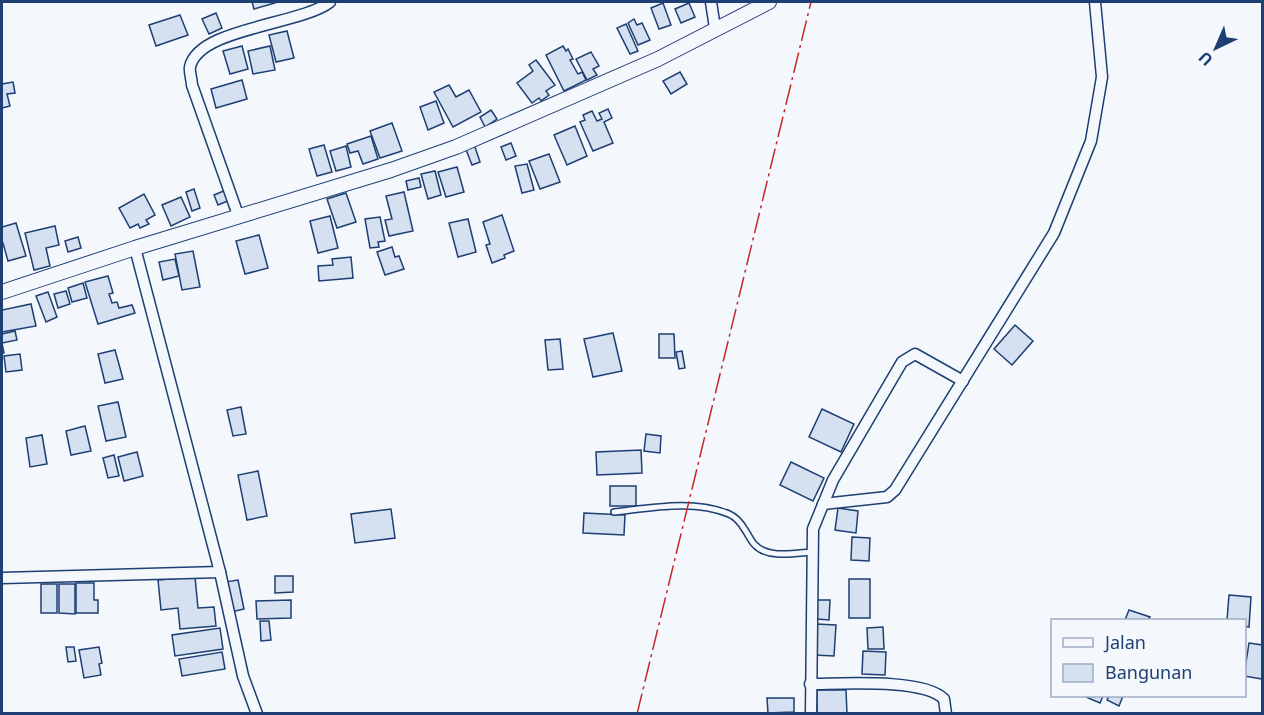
<svg xmlns="http://www.w3.org/2000/svg" width="1264" height="715" viewBox="0 0 1264 715" font-family="'Noto Sans',sans-serif">
<style>
.building{fill:#d5e0f0;stroke:#1d3f73;stroke-width:1.5}
.lines{fill:none;stroke-linecap:round;stroke-linejoin:round}
.service-casing{stroke:#1d3f73;stroke-width:8}
.minor-casing{stroke:#1d3f73;stroke-width:13}
.tertiary-casing{stroke:#1d3f73;stroke-width:16}
.service{stroke:#f4f7fb;stroke-width:5}
.minor{stroke:#f4f7fb;stroke-width:10}
.tertiary{stroke:#f4f7fb;stroke-width:14}
.power{stroke:#c62828;stroke-width:1.5;stroke-dasharray:21 4.5 3 4.5;stroke-linecap:butt}
</style>
<rect width="100%" height="100%" fill="#f4f7fb"/>
<g class="building">
<path d="M252,2H278L254,9Z"/>
<path d="M663,3L671,25L659,29L651,8Z"/>
<path d="M689,3L695,17L681,23L675,9Z"/>
<path d="M216,13L222,28L209,34L202,19Z"/>
<path d="M180,15L188,35L156,46L149,25Z"/>
<path d="M634,19L637,25L642,23L650,40L638,45L628,23Z"/>
<path d="M626,24L638,51L630,54L617,28Z"/>
<path d="M287,31L294,58L276,62L269,35Z"/>
<path d="M242,46L248,69L230,74L223,51Z"/>
<path d="M270,46L275,70L253,74L248,51Z"/>
<path d="M563,46L566,51L568,49L573,59L570,60L578,74L582,72L586,80L564,91L546,55Z"/>
<path d="M591,52L599,66L593,69L597,75L587,80L576,59Z"/>
<path d="M536,60L555,85L546,91L549,95L541,101L539,98L532,103L517,83L533,71L529,65Z"/>
<path d="M680,72L687,84L671,94L663,81Z"/>
<path d="M242,80L247,99L216,108L211,89Z"/>
<path d="M13,82L15,93L7,94L10,106L2,108V84Z"/>
<path d="M449,85L456,97L469,90L481,112L453,127L434,92Z"/>
<path d="M436,101L444,123L428,130L420,107Z"/>
<path d="M608,109L612,118L604,122L613,143L593,151L580,122L585,120L583,115L592,111L597,121L602,119L599,113Z"/>
<path d="M491,110L497,119L485,127L480,117Z"/>
<path d="M392,123L402,151L380,158L370,131Z"/>
<path d="M575,126L587,156L567,165L554,135Z"/>
<path d="M371,136L378,159L363,164L358,151L350,153L347,144Z"/>
<path d="M511,143L516,156L506,160L501,147Z"/>
<path d="M474,144L480,162L472,165L465,147Z"/>
<path d="M324,145L332,172L317,176L309,149Z"/>
<path d="M346,146L351,167L336,171L330,151Z"/>
<path d="M549,154L560,182L540,189L529,161Z"/>
<path d="M527,164L534,190L522,193L515,166Z"/>
<path d="M457,167L464,192L446,197L438,172Z"/>
<path d="M435,171L441,195L428,199L421,174Z"/>
<path d="M419,178L421,187L408,190L406,181Z"/>
<path d="M194,189L200,208L192,211L186,192Z"/>
<path d="M226,190L230,200L218,205L214,195Z"/>
<path d="M404,192L413,231L389,236L385,220L392,219L386,196Z"/>
<path d="M346,193L356,222L337,228L327,199Z"/>
<path d="M144,194L155,215L146,220L149,224L140,228L138,224L130,228L119,208Z"/>
<path d="M181,197L190,217L171,226L162,205Z"/>
<path d="M502,215L514,251L504,255L505,258L492,263L486,245L490,244L483,222Z"/>
<path d="M330,216L338,248L318,253L310,221Z"/>
<path d="M380,217L385,241L378,242L379,247L370,248L365,219Z"/>
<path d="M468,219L476,252L458,257L449,223Z"/>
<path d="M16,223L26,256L8,261L3,243H2V227Z"/>
<path d="M55,226L59,245L46,248L50,266L34,270L25,233Z"/>
<path d="M259,235L268,268L245,274L236,241Z"/>
<path d="M78,237L81,248L68,252L65,241Z"/>
<path d="M392,247L395,257L399,256L404,269L385,275L377,252Z"/>
<path d="M193,251L200,287L182,290L175,254Z"/>
<path d="M351,257L353,278L319,281L318,266L333,265L332,259Z"/>
<path d="M175,259L179,276L163,280L159,262Z"/>
<path d="M108,276L113,293L109,294L112,303L117,302L119,308L132,305L135,313L98,324L85,282Z"/>
<path d="M83,283L87,298L72,302L68,288Z"/>
<path d="M66,291L70,304L58,308L54,294Z"/>
<path d="M48,292L57,317L46,322L36,296Z"/>
<path d="M31,304L36,326L2,332V310Z"/>
<path d="M1015,325L1033,341L1012,365L994,349Z"/>
<path d="M15,331L17,340L2,343L4,353H2V334Z"/>
<path d="M613,333L622,371L593,377L584,339Z"/>
<path d="M659,334H674L675,358H659Z"/>
<path d="M560,339L563,369L548,370L545,340Z"/>
<path d="M115,350L123,379L105,383L98,354Z"/>
<path d="M682,351L685,368L679,369L676,352Z"/>
<path d="M20,354L22,370L6,372L4,356Z"/>
<path d="M118,402L126,437L106,441L98,406Z"/>
<path d="M241,407L246,434L233,436L227,410Z"/>
<path d="M822,409L854,424L841,452L809,437Z"/>
<path d="M85,426L91,451L71,455L66,431Z"/>
<path d="M646,434L661,436L660,453L644,451Z"/>
<path d="M42,435L47,464L30,467L26,438Z"/>
<path d="M641,450L642,473L597,475L596,452Z"/>
<path d="M137,452L143,476L124,481L118,457Z"/>
<path d="M114,455L119,476L108,478L103,458Z"/>
<path d="M791,462L824,478L813,501L780,485Z"/>
<path d="M258,471L267,516L247,520L238,475Z"/>
<rect x="610" y="486" width="26" height="20"/>
<path d="M838,508L858,511L856,533L835,530Z"/>
<path d="M391,509L395,538L355,543L351,514Z"/>
<path d="M584,513L625,515L624,535L583,533Z"/>
<path d="M852,537L870,538L869,561L851,560Z"/>
<path d="M275,576H293V592L275,593Z"/>
<path d="M195,577L198,608L214,607L216,626L180,629L178,608L161,610L158,580Z"/>
<rect x="849" y="579" width="21" height="39"/>
<path d="M238,580L244,609L231,612L225,582Z"/>
<path d="M76,583H94V600H98V613H76Z"/>
<rect x="41" y="584" width="16" height="29"/>
<path d="M59,584H75V614L59,613Z"/>
<path d="M1229,595L1251,597L1249,627L1244,626V620H1227Z"/>
<path d="M291,600V618L257,619L256,601Z"/>
<path d="M817,600H830L829,620L817,619Z"/>
<path d="M1129,610L1150,617L1148,620H1125Z"/>
<path d="M260,621H269L271,640L261,641Z"/>
<path d="M816,624L836,625L834,656L814,655Z"/>
<path d="M883,627L884,649H868L867,628Z"/>
<path d="M220,628L223,649L175,656L172,635Z"/>
<path d="M1249,643L1262,645V679L1244,676Z"/>
<path d="M66,647H74L76,661L68,662Z"/>
<path d="M99,647L102,663L99,664L101,675L84,678L79,650Z"/>
<path d="M863,651L886,652L885,675L862,674Z"/>
<path d="M222,652L225,669L182,676L179,659Z"/>
<path d="M817,690H846L847,714H817Z"/>
<path d="M1086,696H1103L1100,703L1086,697Z"/>
<path d="M1109,696H1123L1119,706L1107,700Z"/>
<path d="M767,698H794V712L768,713Z"/>
</g>
<g class="lines">
<g class="service-casing">
<path id="service" d="M614,512C650,508 694,499 729,514C736,517 741,523 745,530C748,534 751,541 755,545C768,559 796,553 813,552"/>
</g>
<g class="minor-casing">
<g id="minor">
<path d="M711,2L715,28"/>
<path d="M238,215L192,85C192,80 189,72 190,67C198,28 300,25 330,2"/>
<path d="M135,248L220,572L243,676L257,714"/>
<path d="M823,504L887,497L895,490L1054,233L1091,141L1102,77L1095,2"/>
<path d="M2,578L220,572"/>
<path d="M810,684C840,684 923,678 944,699L946,714"/>
<path d="M811,714L813,529L833,480L902,362L915,354L963,381"/>
</g>
</g>
<g class="tertiary-casing">
<path id="tertiary" d="M2,292L135,248L391,170L456,147L658,59L769,2"/>
</g>
<use href="#service" class="service"/>
<use href="#minor" class="minor"/>
<use href="#tertiary" class="tertiary"/>
<path class="power" d="M637,714L811,2"/>
</g>
<rect width="1264" height="715" fill="none" stroke="#1d3f73" stroke-width="6"/>
<rect x="1051" y="619" width="195" height="78" fill="#f4f7fb" stroke="#9eadc5" stroke-width="1.5"/>
<rect x="1063" y="638" width="30" height="9" fill="#f4f7fb" stroke="#9eadc5" stroke-width="1.5"/>
<text x="1105" y="649" font-size="18" fill="#1d3f73">Jalan</text>
<rect x="1063" y="664" width="30" height="18" fill="#d5e0f0" stroke="#9eadc5" stroke-width="1.5"/>
<text x="1105" y="679" font-size="18" fill="#1d3f73">Bangunan</text>
<g transform="translate(1216 48) rotate(224)" stroke="#f4f7fb" stroke-width="4.5" paint-order="stroke">
<path d="M0-4.5L10 22L0 15L-10 22Z" fill="#1d3f73"/>
<text y="-9" font-size="16" font-weight="bold" text-anchor="middle" fill="#1d3f73">U</text>
</g>
</svg>
